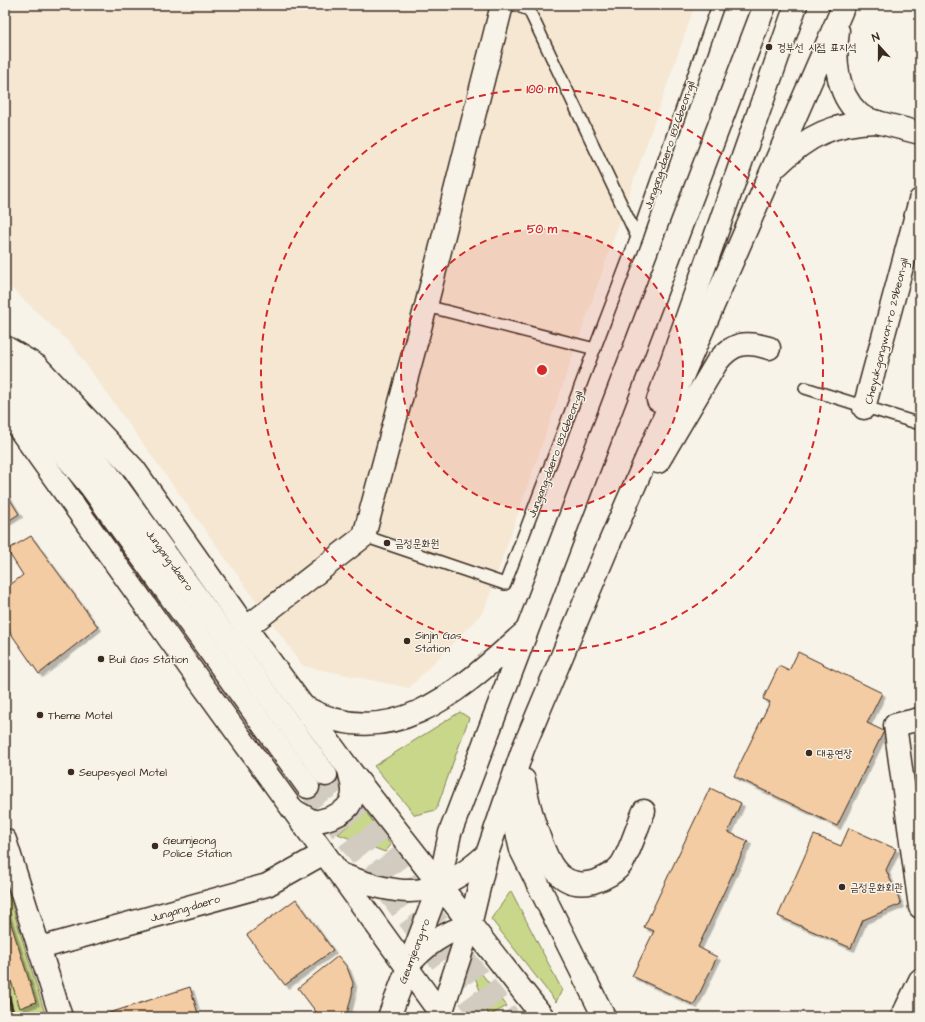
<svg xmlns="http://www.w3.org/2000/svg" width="925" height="1022" viewBox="0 0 925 1022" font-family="'Architects Daughter','Poor Story',sans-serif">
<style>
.built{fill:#f6e7d3}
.green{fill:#c9d78b;stroke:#828054}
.building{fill:#f4cca3;stroke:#3b2a1e;filter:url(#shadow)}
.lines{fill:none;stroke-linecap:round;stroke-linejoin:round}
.primary-tunnel{stroke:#d1cbc0;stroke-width:22;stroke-dasharray:22 11;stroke-linecap:butt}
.lane-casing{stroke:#3b2a1e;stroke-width:14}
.street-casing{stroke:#3b2a1e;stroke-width:25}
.secondary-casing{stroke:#3b2a1e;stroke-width:25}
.primary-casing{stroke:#3b2a1e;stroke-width:25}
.highway-casing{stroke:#3b2a1e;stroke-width:25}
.lane{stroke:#f7f3e8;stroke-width:11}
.street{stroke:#f7f3e8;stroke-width:22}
.secondary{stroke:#f7f3e8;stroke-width:22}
.primary{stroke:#f7f3e8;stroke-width:22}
.highway{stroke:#f7f3e8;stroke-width:22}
.rail{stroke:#3b2a1e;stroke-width:3}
.ring{fill:none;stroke:#d62828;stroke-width:2;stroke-dasharray:7 5}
.poi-dot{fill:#3b2a1e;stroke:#f7f3e8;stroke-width:1.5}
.labels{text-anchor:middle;stroke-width:3;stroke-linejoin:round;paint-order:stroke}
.poi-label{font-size:11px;fill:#3b2a1e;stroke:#f7f3e8;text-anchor:start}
.street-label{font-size:11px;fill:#3b2a1e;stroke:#f7f3e8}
.centre{fill:#d62828;stroke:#f7f3e8;stroke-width:2}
.ring-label{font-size:12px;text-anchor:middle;font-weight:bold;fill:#d62828;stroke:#f7f3e8;stroke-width:3;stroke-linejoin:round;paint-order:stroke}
</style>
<defs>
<filter id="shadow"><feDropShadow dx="3.5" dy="3.5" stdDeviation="0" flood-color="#0004"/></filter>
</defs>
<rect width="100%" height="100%" fill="#f7f3e8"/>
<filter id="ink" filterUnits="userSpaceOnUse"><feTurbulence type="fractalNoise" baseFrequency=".025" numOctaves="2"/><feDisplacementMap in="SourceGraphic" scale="8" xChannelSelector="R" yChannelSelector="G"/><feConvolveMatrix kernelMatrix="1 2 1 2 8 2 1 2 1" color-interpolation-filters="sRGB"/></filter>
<g filter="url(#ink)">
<path class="built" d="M5,5H695L484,611L409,688L303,666L72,345L5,282Z"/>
<g class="green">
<path d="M460,712L469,718L436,810L415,815L374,766Z"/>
<path d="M365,811L391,845L385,852L338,834Z"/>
<path d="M5,883L46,1017H5Z"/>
<path d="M511,891L562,990L556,1002L491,919Z"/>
<path d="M481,973L507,1006L489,1016L475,977Z"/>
</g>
<g class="building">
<path d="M6,493L19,514L5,523V494Z"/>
<path d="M31,536L98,627L39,674L5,625V589L23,575L7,550Z"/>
<path d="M798,652L882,693L867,723L884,731L837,826L734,776L770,702L763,699L779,666L789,671Z"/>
<path d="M710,788L741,803L728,832L748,841L698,947L717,957L694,1005L632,976L654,931L644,927Z"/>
<path d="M849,828L896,849L886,870L901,904L863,920L851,948L778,916L814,835L841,846Z"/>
<path d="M296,899L333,950L285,985L247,935Z"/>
<path d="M5,905L36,1002L20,1008L11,981L5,982Z"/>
<path d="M338,956L347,967L353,983L352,994L348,1010L344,1017H320L298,988Z"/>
<path d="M190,987L199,1017H97Z"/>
</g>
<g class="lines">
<g class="primary-tunnel">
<path d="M326,775L509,1017"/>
<path d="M308,787L483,1017"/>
</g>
<g class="lane-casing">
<g id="lane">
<path d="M515,5L529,10L637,237"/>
<path d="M426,306L595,349"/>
<path d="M805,388L920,424"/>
<path d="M364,536L505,584L637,237L718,5"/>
</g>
</g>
<g class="street-casing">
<g id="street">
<path d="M877,122L920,133"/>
<path d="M864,408L920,200"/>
<path d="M246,628L364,536L426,306L502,5"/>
<path d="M920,719L895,725L920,907"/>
<path d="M5,840L61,1017"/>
<path d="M40,948L267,885L324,853"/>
</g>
</g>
<g class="secondary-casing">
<g id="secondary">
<path d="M389,1017L439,886"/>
<path d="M440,1017L470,925"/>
<path d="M902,1017L920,980"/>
</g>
</g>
<g class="primary-casing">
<g id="primary">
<path d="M5,347L37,366L134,469L246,628L349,769L543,1017"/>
<path d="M13,361L108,474L326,775"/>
<path d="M5,383L91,487L308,787"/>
<path d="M5,409L196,676L443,1017"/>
<path d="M295,811L314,822C330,819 354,812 353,791C353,784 350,776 349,769"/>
<path d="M340,874C403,898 435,901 487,854"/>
<path d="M407,967C424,946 444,932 470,925"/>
</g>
</g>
<g class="highway-casing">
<g id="highway">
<path d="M838,31C834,58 836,93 858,113C863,118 870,120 877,122"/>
<path d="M778,165C808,135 834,123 877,122"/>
<path d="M658,400L796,5"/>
<path d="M658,462L717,362C733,342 746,341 769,348"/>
<path d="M304,707C394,756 462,688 525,632"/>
<path d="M524,780C527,798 531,814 537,831C546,857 557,891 593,882C604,879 617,872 623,862C632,846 637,827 644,811"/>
<path d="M515,790V824L521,850L604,1017"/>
<path d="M439,886L450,833L765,5"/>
<path d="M470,925L487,854L523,749L606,551L844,5"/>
</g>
</g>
<use href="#lane" class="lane"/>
<use href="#street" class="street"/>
<use href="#secondary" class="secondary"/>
<use href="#primary" class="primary"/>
<use href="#highway" class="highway"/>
<path class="rail" d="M5,981L14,1017"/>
</g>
</g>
<circle cx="542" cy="370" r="141" fill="#d62828" fill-opacity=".12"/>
<g class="ring">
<circle cx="542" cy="370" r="141"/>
<circle cx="542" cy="370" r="281"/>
</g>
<g class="poi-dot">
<circle cx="769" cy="47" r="4"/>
<circle cx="387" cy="543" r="4"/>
<circle cx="407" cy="641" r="4"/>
<circle cx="101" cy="659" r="4"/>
<circle cx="40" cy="715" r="4"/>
<circle cx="809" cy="753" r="4"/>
<circle cx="71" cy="772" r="4"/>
<circle cx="155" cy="846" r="4"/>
<circle cx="842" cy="887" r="4"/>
</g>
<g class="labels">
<g class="poi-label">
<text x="777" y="51">경부선 시점 표지석</text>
<text x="395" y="547">금정문화원</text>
<text x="415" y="639">Sinjin Gas<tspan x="415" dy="13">Station</tspan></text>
<text x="109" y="663">Buil Gas Station</text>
<text x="48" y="719">Theme Motel</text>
<text x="817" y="757">대공연장</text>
<text x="79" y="776">Seupesyeol Motel</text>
<text x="163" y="844">Geumjeong<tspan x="163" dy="13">Police Station</tspan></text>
<text x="850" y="891">금정문화회관</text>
</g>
<g class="street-label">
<text transform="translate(669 145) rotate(-71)" y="4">Jungang-daero 1826beon-gil</text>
<text transform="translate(886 331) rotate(-76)" y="4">Cheyukgongwon-ro 29beon-gil</text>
<text transform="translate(555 454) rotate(-69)" y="4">Jungang-daero 1826beon-gil</text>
<text transform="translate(170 560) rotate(54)" y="4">Jungang-daero</text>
<text transform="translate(185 908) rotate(-16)" y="4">Jungang-daero</text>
<text transform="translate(414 951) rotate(-69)" y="4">Geumjeong-ro</text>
</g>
</g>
<circle cx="542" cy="370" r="6" class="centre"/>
<g class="ring-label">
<text x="542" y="93">100 m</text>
<text x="542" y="233">50 m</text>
</g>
<rect width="925" height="1022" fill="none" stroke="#f7f3e8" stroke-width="20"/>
<rect x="10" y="10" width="905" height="1002" fill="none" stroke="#3b2a1e" stroke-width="1.5" filter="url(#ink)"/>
<g transform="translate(879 46) rotate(339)" stroke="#f7f3e8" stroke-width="3" paint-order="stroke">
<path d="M0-3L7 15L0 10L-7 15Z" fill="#3b2a1e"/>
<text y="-6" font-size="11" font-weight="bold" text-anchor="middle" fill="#3b2a1e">N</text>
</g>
</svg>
